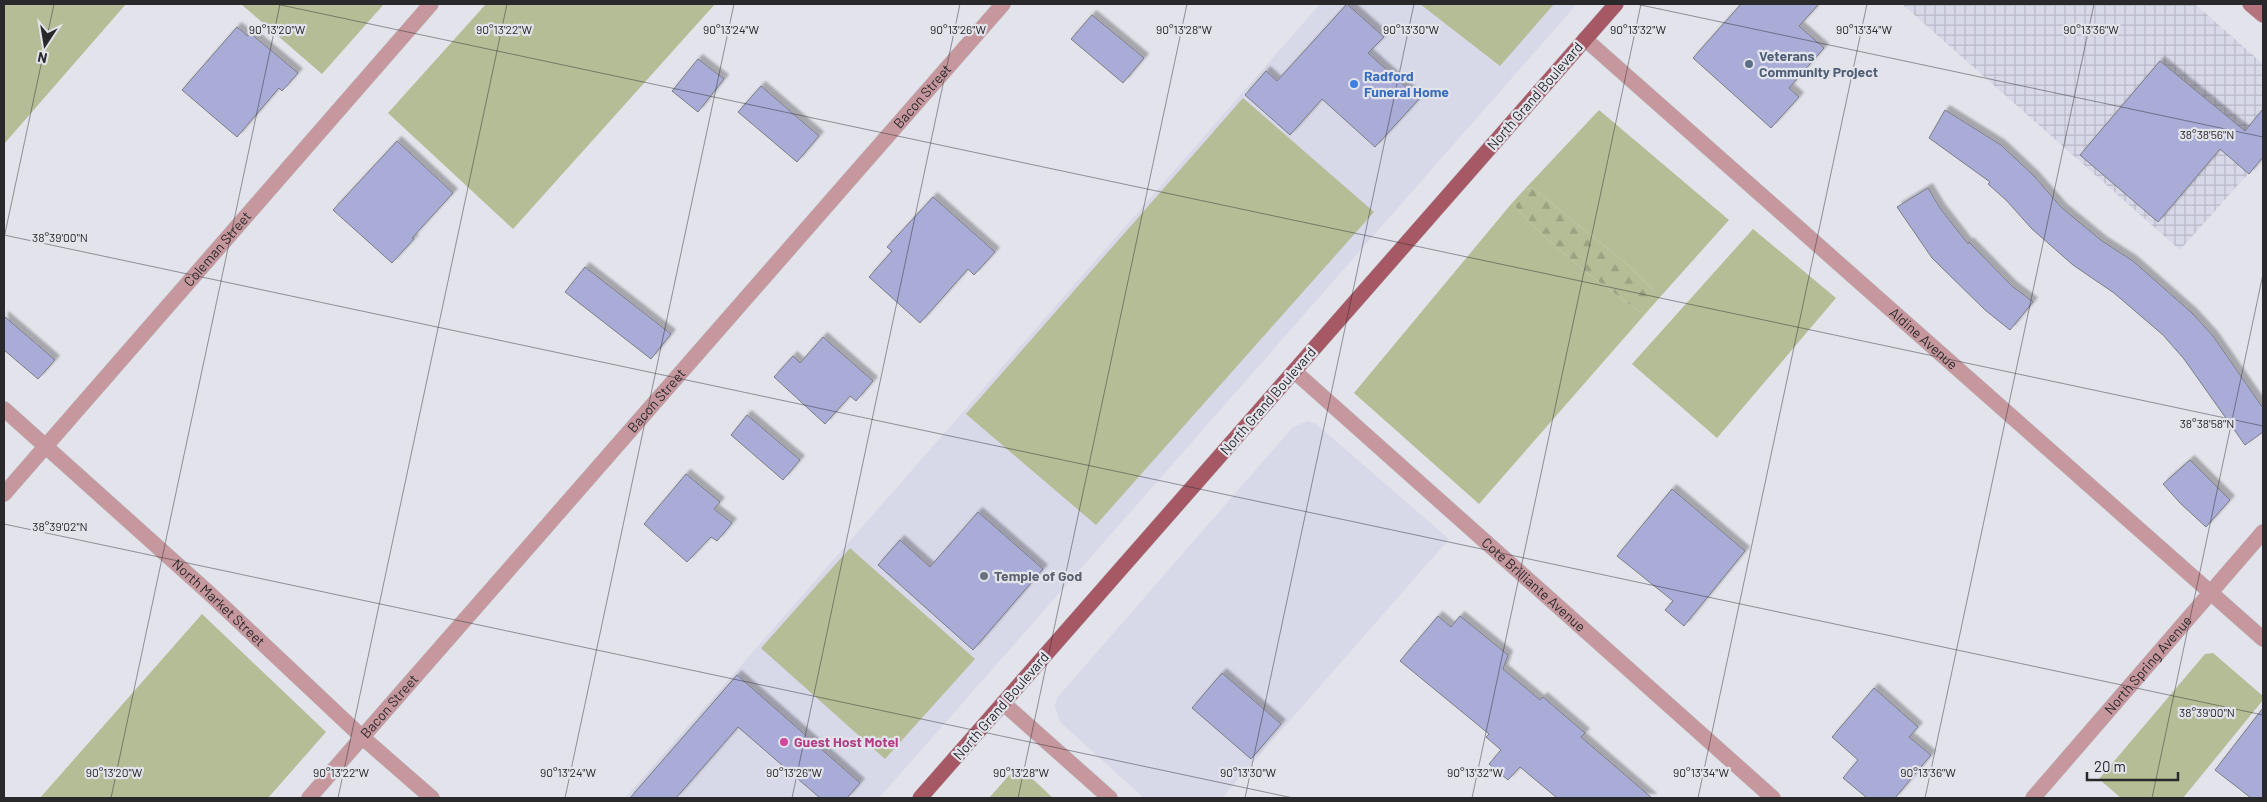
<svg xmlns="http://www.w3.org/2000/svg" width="2267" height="802" viewBox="0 0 2267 802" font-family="Barlow,sans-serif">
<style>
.built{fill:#d7d8e8}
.industrial{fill:url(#industrial-grid)}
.green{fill:#b4bd96}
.forest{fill:url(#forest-firs)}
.building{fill:#a8acd7;stroke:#7c7d85;filter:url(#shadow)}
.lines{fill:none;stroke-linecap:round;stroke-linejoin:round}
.street-casing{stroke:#bdbec5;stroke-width:16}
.secondary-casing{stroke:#bdbec5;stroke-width:16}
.primary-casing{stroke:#bdbec5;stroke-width:16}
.street{stroke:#c6989e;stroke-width:15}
.secondary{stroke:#b4737d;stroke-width:15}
.primary{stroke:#a65865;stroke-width:15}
.ticks{fill:none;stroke:#29292c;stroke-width:1;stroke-opacity:0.45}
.service-dot{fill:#5c6f8a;stroke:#e2e3eb;stroke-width:2}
.shop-dot{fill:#3f7fe0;stroke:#e2e3eb;stroke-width:2}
.worship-dot{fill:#6b7280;stroke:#e2e3eb;stroke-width:2}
.hotel-dot{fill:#d1479c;stroke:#e2e3eb;stroke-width:2}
.labels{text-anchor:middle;stroke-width:4.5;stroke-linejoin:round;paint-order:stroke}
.service-label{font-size:14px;font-weight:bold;fill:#4e5e75;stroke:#e2e3eb;text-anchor:start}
.shop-label{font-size:14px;font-weight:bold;fill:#366cbe;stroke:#e2e3eb;text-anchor:start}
.street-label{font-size:14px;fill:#29292c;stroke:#e2e3eb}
.worship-label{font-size:14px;font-weight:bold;fill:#5b616d;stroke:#e2e3eb;text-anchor:start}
.hotel-label{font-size:14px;font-weight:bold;fill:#b23c85;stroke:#e2e3eb;text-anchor:start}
.ticks-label{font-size:12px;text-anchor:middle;fill:#29292c;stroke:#e2e3eb;stroke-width:4.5;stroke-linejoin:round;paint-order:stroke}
</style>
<defs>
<pattern id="industrial-grid" width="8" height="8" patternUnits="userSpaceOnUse" patternTransform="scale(1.25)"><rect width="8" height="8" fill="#d7d8e8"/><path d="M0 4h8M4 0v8" fill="none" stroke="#b9b9c7"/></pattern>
<pattern id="forest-firs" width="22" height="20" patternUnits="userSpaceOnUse" patternTransform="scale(1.25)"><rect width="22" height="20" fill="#b4bd96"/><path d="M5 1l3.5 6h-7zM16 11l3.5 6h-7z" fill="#9ba281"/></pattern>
<filter id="shadow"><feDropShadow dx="4.5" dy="-4.5" stdDeviation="1" flood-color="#0004"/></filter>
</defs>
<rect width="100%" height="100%" fill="#e2e3eb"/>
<g class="built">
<path d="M1320,4H1577L879,798H625Z"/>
<path d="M1308,421L1316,424L1449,539L1222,798H1144L1060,722L1055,706L1057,698L1293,427Z"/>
</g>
<path class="industrial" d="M1902,4H2195L2263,64V157L2180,250Z"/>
<g class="green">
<path d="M4,4H126L4,144Z"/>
<path d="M241,4H384L322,74Z"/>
<path d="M486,4H715L513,229L388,113Z"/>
<path d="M1420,4H1554L1500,66Z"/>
<path d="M1243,98L1374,212L1096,525L966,414Z"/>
<path d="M1599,110L1729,220L1653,305L1479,504L1354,393L1512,203C1545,242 1600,284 1642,313L1655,292L1630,267L1533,188L1523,191Z"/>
<path d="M1753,229L1836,298L1717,438L1632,364Z"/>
<path d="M850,548L975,659L885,759L761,648Z"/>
<path d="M202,614L326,732L268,798H40Z"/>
<path d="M2213,653L2263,696V700L2183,798H2121L2099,779L2205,654Z"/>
<path d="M1024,771L1053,798H989L1012,772L1017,777Z"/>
</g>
<path class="forest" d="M1533,188L1630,267L1655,292L1653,305L1642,313C1600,284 1545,242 1512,203L1523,191Z"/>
<g class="building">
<path d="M1347,4L1384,37L1368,53L1419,99L1375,147L1322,99L1290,135L1245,95L1266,71L1277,81Z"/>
<path d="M1741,4H1819L1799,26L1824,48L1789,88L1799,97L1771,128L1693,58Z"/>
<path d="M1092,15L1144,58L1123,83L1071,39Z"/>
<path d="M237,27L248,36L250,33L298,73L282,91L279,88L237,137L182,90Z"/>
<path d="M698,59L724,79L698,112L672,91Z"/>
<path d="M2160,61L2245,131L2263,109V157L2249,174L2220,149L2158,222L2080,155Z"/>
<path d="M761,86L819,136L797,162L738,112Z"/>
<path d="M1945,110L2001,145L2034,176L2062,208L2102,241L2133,261L2192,313L2213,336L2263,408V432L2245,445L2184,359L2163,335L2114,293L2073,265L2032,229L2006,200L1988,184L1990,182L1929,138Z"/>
<path d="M397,141L453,193L412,238L414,239L392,263L333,210Z"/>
<path d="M1928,188L1940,208L1968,244L1969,242L2012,286L2033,302L2010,330L1985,310L1932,258L1897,207Z"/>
<path d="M933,197L995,252L974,275L968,269L920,323L869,277L892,251L887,247Z"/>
<path d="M585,267L671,334L651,359L565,292Z"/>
<path d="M4,316L55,360L38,379L4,350Z"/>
<path d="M823,337L873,381L856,401L850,396L825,424L774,377L793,356L800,363Z"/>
<path d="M747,415L800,460L783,480L731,435Z"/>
<path d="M2190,460L2230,500L2206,527L2181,504L2163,484Z"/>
<path d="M686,474L720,502L714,509L732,523L717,541L711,537L687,562L644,524Z"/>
<path d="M1672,489L1745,551L1684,626L1665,610L1673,601L1617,556Z"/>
<path d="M978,512L1043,569L973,650L878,565L900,540L930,567Z"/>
<path d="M1438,616L1451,627L1460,616L1508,655L1503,669L1540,700L1543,697L1585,733L1581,737L1652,798H1557L1520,767L1508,780L1489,764L1501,750L1486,737L1489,734L1400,661Z"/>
<path d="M1222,673L1281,724L1251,759L1192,708Z"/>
<path d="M737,675L860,783L847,798H820L738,727L676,798H630Z"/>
<path d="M1874,688L1918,727L1909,737L1931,755L1895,798H1867L1843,778L1858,760L1832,737Z"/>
<path d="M2263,708V798H2251L2215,770Z"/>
</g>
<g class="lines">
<g class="street-casing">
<g id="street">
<path id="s1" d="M1585,39L2263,639"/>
<path id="s2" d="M1294,371L1773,798"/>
<path id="s3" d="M4,409L209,593L362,737L432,798"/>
<path id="s4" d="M4,494L431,4"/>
<path d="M1003,703L1110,798"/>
<path id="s5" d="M309,798L1003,4"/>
<path id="s6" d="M2033,798L2263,532"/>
</g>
</g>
<g class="secondary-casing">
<path id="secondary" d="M2250,4L2263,15"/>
</g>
<g class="primary-casing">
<path id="primary" d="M920,798L1616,4"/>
</g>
<use href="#street" class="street"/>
<use href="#secondary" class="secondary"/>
<use href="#primary" class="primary"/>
</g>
<path class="ticks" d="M276,4L2263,426M1636,4L2263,137M4,235L2263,715M4,238L54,4M4,524L1293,798M111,798L280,4M338,798L507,4M565,798L734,4M792,798L960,4M1018,798L1187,4M1245,798L1414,4M1472,798L1641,4M1698,798L1867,4M1925,798L2094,4M2152,798L2263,274"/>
<circle class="service-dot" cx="1749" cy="64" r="5"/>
<circle class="shop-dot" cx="1354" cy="84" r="5"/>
<circle class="worship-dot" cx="984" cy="576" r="5"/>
<circle class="hotel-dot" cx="784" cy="742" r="5"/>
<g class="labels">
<g class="service-label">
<text x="1759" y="61">Veterans<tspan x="1759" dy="16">Community Project</tspan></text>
</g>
<g class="shop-label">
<text x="1364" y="81">Radford<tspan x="1364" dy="16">Funeral Home</tspan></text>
</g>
<g class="street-label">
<text dy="5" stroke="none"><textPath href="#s5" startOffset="932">Bacon Street</textPath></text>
<text transform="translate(1535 96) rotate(-49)" y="5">North Grand Boulevard</text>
<text dy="5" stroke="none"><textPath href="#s4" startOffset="325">Coleman Street</textPath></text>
<text dy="5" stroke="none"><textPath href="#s1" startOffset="452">Aldine Avenue</textPath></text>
<text dy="5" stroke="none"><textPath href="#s5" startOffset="528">Bacon Street</textPath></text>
<text transform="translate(1268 401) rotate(-49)" y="5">North Grand Boulevard</text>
<text dy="5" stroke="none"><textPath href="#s2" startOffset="321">Cote Brilliante Avenue</textPath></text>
<text dy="5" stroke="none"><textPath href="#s3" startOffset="289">North Market Street</textPath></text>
<text dy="5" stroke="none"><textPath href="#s6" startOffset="176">North Spring Avenue</textPath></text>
<text dy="5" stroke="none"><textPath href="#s5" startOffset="122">Bacon Street</textPath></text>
<text transform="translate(1001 706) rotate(-49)" y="5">North Grand Boulevard</text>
</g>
<g class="worship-label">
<text x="994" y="581">Temple of God</text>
</g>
<g class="hotel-label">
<text x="794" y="747">Guest Host Motel</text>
</g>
</g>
<g class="ticks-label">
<text x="277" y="34">90°13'20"W</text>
<text x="504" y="34">90°13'22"W</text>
<text x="731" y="34">90°13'24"W</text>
<text x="958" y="34">90°13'26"W</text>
<text x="1184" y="34">90°13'28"W</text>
<text x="1411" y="34">90°13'30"W</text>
<text x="1638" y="34">90°13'32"W</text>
<text x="1864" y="34">90°13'34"W</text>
<text x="2091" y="34">90°13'36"W</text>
<text x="2207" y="139">38°38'56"N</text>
<text x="60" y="242">38°39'00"N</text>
<text x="2207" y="428">38°38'58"N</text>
<text x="60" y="531">38°39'02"N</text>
<text x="2207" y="717">38°39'00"N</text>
<text x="114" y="777">90°13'20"W</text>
<text x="341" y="777">90°13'22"W</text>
<text x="568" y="777">90°13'24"W</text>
<text x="794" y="777">90°13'26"W</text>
<text x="1021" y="777">90°13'28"W</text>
<text x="1248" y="777">90°13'30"W</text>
<text x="1475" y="777">90°13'32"W</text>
<text x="1701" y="777">90°13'34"W</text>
<text x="1928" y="777">90°13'36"W</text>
</g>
<rect width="2267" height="802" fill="none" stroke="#29292c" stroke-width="10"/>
<g transform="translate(45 45) rotate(192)" stroke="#e2e3eb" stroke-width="4" paint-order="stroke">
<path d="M0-4L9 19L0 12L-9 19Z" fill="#29292c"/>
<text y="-8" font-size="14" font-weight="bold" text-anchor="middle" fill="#29292c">N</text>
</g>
<path d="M2087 772v8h91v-8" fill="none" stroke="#29292c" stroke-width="2.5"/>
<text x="2094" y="772" font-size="15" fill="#29292c" stroke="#e2e3eb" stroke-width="4" paint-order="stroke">20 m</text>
</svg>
